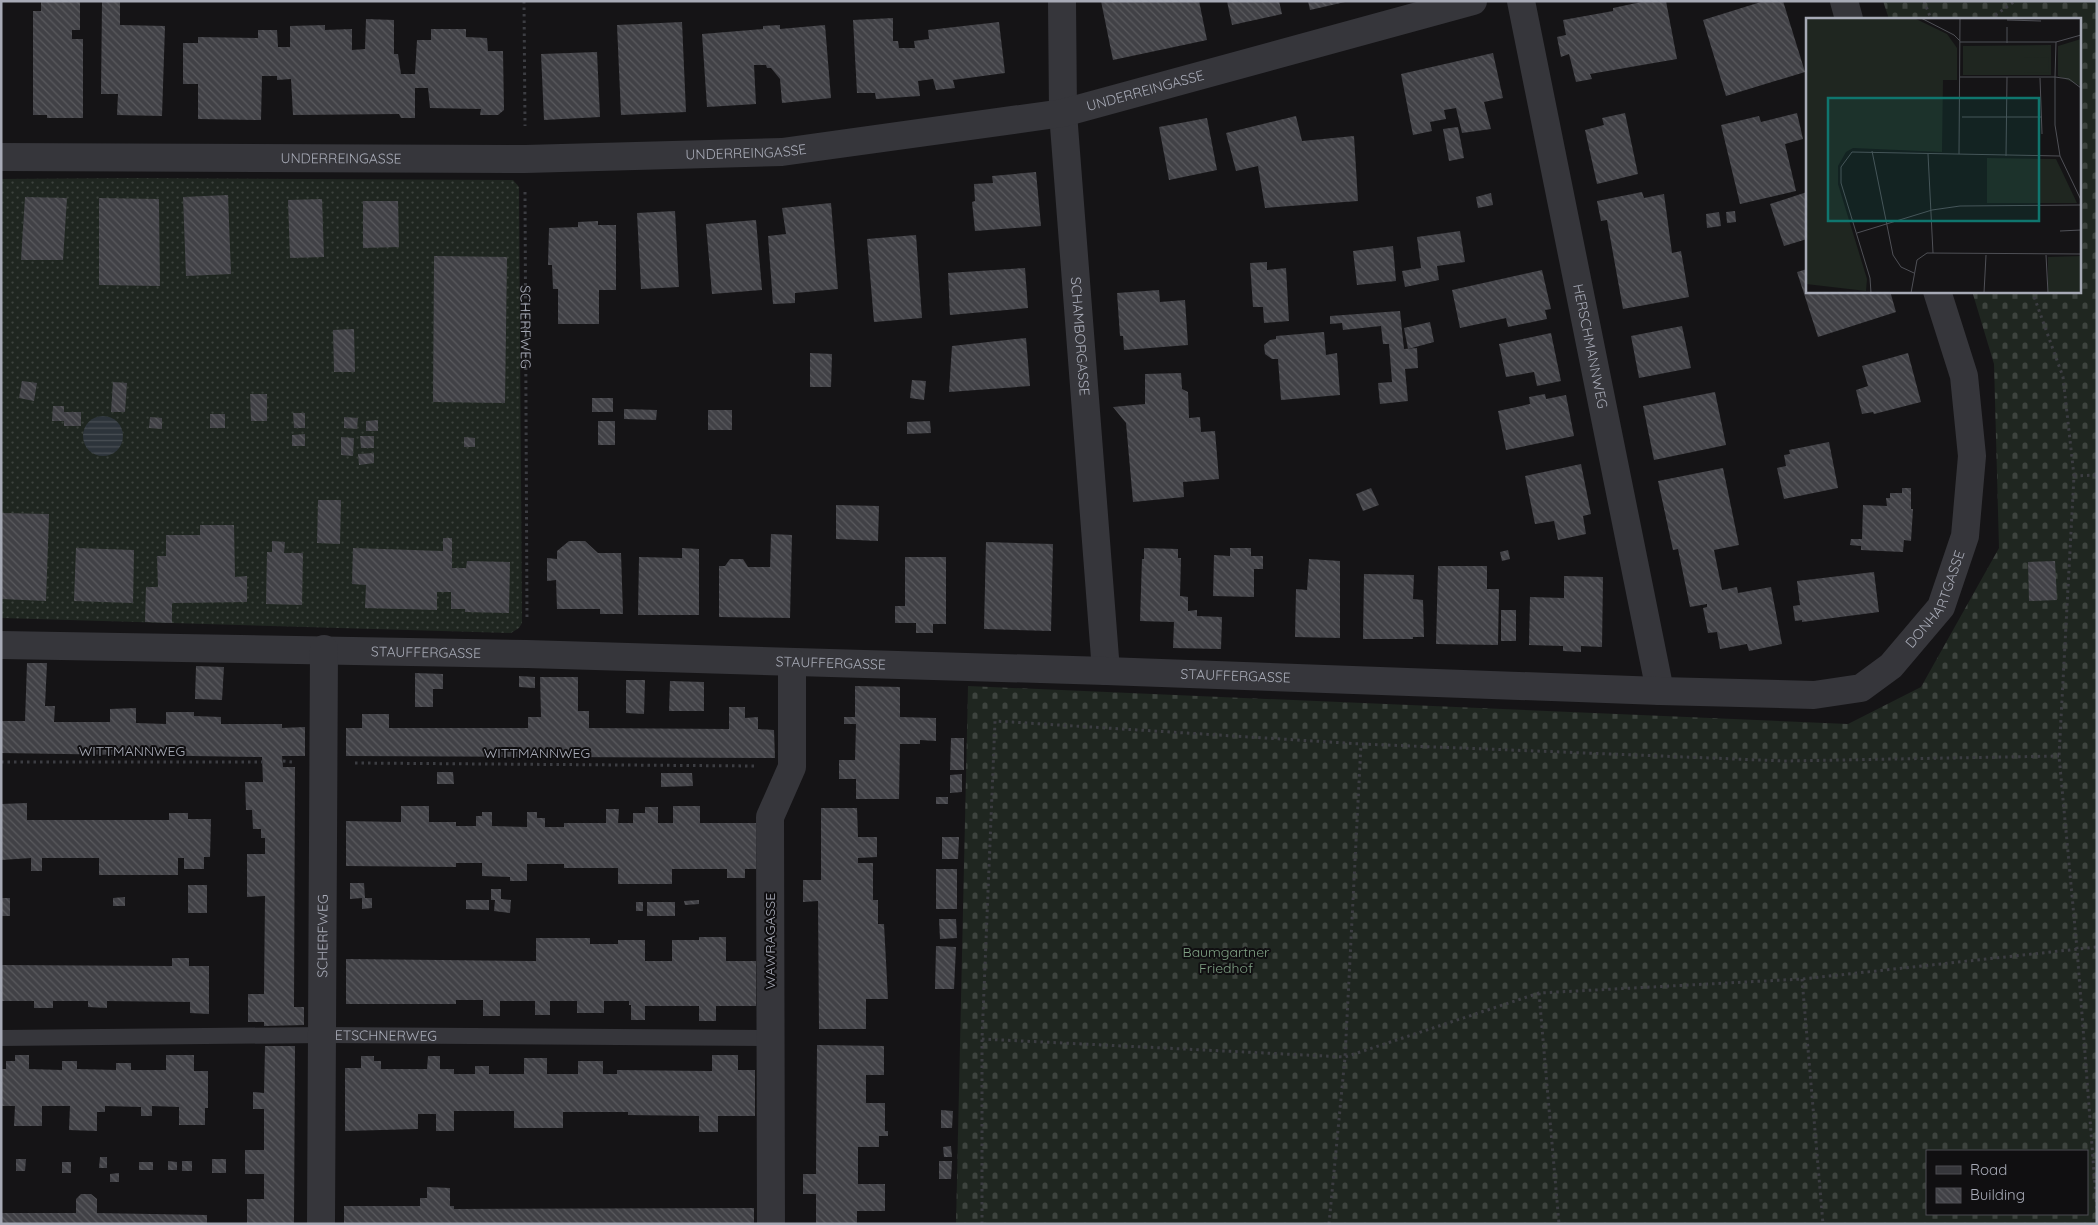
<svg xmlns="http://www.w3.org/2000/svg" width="2098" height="1225" viewBox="0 0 2098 1225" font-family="Quicksand,sans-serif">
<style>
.grass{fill:url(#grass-dots)}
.cemetery{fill:url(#cemetery-stones);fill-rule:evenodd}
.water{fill:url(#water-rules)}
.building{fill:url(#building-back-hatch)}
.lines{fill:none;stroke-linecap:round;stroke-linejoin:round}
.path{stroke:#3c3d42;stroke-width:3;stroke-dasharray:2.5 4;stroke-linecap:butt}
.service{stroke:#36363b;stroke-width:16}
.minor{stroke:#36363b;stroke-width:28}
.labels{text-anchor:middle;stroke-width:4;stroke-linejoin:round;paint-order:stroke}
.street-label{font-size:14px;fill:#a7aab6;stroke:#100f11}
.park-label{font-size:14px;fill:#7fa084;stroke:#100f11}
.inset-road{fill:none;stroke:#4f5056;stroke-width:1}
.view{fill:#0f766e;fill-opacity:0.15;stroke:#0f766e;stroke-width:2.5}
.inset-edge{fill:none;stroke:#a7aab6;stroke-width:2.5}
</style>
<defs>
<pattern id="grass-dots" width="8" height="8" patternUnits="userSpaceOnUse" patternTransform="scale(1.25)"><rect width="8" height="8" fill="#1f2620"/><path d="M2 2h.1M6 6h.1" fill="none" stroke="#3d433e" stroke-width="1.8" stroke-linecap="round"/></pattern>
<pattern id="cemetery-stones" width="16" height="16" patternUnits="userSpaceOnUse" patternTransform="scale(1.25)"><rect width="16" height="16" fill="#1f2620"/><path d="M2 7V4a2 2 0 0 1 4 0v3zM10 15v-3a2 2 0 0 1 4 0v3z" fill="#3d433e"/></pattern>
<pattern id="water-rules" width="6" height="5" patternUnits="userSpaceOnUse" patternTransform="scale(1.25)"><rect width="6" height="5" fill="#2d343b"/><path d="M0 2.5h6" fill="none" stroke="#494f55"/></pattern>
<pattern id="building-back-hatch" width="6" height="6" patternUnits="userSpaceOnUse" patternTransform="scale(1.25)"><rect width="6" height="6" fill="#414146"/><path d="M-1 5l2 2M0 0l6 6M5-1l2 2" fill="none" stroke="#5a5a5e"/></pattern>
</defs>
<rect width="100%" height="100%" fill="#151416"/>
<path class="grass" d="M135,178L513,180L519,187L522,623L519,628L511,633L1,618V179Z"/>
<path class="cemetery" d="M1883,1H2097V1224H956L968,686L1848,724L1921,687L1999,548L1994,364L1972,291H2079V19H1889ZM1927,1151H2087V1214H1927Z"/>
<circle class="water" cx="103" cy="436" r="20"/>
<g class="building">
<path d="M41,1H80V30H72V39H83V118H47V115H33V11H41Z"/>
<path d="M102,1H120V25L165,26L162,116L117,115L118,94H101Z"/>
<path d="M1101,1H1199L1207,40L1113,60Z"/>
<path d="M1227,1H1279L1282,14L1232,25Z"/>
<path d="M1308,1H1345V2L1310,10Z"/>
<path d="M1646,1H1666L1677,59L1590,74L1592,79L1576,82L1569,54L1561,57L1557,37L1566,35L1563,20L1613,11V8Z"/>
<path d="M1764,1H1783L1805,72L1726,96L1703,20Z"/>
<path d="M893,18V41H898L899,48H915L914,41L929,39L928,30L999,22L1005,73L953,80L955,88L936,90L933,79L918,81L920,96L876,99L875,93H857L853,20Z"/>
<path d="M366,19L394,20V54H398L401,74H415L417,40H431V29H466V37L487,38L488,51H503L504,110L498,115H480L481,109L430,108L428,88H415V118H401L399,114L293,115L291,79L277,80V76H262L261,120L198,119V84H183V43H198V37L258,38V30H277L278,47H290V26L325,25V30L352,29V50L365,49Z"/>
<path d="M682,22L686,112L621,115L617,25Z"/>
<path d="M780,25V29L825,25L831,98L782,103L780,79L771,68H767L766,65H754L756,104L707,107L702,34L763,29V26Z"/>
<path d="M597,52L600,117L544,120L541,54Z"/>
<path d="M1493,53L1503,98L1484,102L1491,129L1462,133L1456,108L1444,110L1446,119L1430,122L1432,131L1413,135L1401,74Z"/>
<path d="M1625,113L1638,174L1597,184L1585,130L1604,125L1602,118Z"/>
<path d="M1797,113L1803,139L1785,144L1796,191L1740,204L1721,125L1759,116L1761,122Z"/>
<path d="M1296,116L1302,141L1354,136L1358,201L1265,208L1258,166L1236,171L1226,133Z"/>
<path d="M1207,118L1217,170L1169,180L1159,127Z"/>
<path d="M1458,127L1464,158L1449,161L1443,129Z"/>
<path d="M1036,172L1041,226L975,231L972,202L975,201L974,184L993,183L992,176Z"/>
<path d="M1642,192L1644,198L1664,194L1672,253L1681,251L1689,297L1623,309L1607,220L1601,221L1597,201Z"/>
<path d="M1807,192V239L1784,246L1770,204Z"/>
<path d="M1491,193L1493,205L1478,208L1476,197Z"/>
<path d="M228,195L231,274L186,276L183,197Z"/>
<path d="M25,197L67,198L63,260H21Z"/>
<path d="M99,198L159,199L160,286L99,285Z"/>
<path d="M322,199L324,257L290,258L288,200Z"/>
<path d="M363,201H398L399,247L363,248Z"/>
<path d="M831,203L838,289L795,293V303L773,304L768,236L786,234L782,208Z"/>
<path d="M675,211L679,287L641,289L637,213Z"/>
<path d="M1735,211L1736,222L1727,223L1726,212Z"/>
<path d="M1719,212L1721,226L1707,228L1706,214Z"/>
<path d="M756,220L762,290L712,294L706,224Z"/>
<path d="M598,221V225H616V290H599V324H558V289H553L552,265H548L549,228L578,227V222Z"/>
<path d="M1460,231L1465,262L1437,266L1439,280L1405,287L1402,271L1421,268L1417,237Z"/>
<path d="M916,235L922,318L874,322L867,239Z"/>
<path d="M1393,246L1396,281L1357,285L1353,251Z"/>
<path d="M434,256L507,257L505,403L433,402Z"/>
<path d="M1267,262V270L1286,268L1289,321L1264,323L1263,307H1253L1250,263Z"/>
<path d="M1025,268L1028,308L950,315L948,273Z"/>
<path d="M1807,269V291H1890L1896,312L1818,337L1797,272Z"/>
<path d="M1542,270L1551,309L1545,310L1547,319L1508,327L1506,318L1460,328L1452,290Z"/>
<path d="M1159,290L1160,302L1185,300L1188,345L1124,350L1123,336H1120L1117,293Z"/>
<path d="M1400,311L1404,349L1417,348L1418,368L1405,369L1408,401L1380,404L1378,383L1392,382L1389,344H1383L1381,326L1343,330L1342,323L1330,324V316Z"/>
<path d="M1430,322L1434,342L1408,349L1404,328Z"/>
<path d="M1682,326L1691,368L1639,378L1631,336Z"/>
<path d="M354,329L355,372H334L333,330Z"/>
<path d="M1324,332L1326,355L1337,353L1340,395L1281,400L1278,359H1272L1265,354L1264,345L1270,340L1276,339V336Z"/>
<path d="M1551,333L1561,381L1537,386L1534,372L1506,377L1499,344Z"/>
<path d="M1026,338L1030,386L949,392L952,346Z"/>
<path d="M810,353L832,354L831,387H810Z"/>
<path d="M1908,353L1921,402L1874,414L1873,412L1862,414L1856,390L1868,386L1862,366Z"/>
<path d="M1181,373L1182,389L1188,392L1189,418L1200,417L1201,432L1215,431L1219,479L1183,482L1184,497L1133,502L1126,423L1113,407L1145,404V374Z"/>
<path d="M912,380L926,381L924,400L910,398Z"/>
<path d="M22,381L37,383L34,401L19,398Z"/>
<path d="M113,382L127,383L125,412H111Z"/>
<path d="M1715,392L1726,445L1654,460L1643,406Z"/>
<path d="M250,394H267V421H251Z"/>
<path d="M1545,394L1546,399L1566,395L1574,436L1506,450L1498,411L1530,404L1529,397Z"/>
<rect x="592" y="398" width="21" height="14"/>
<path d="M53,406H64V412H81V426H64V421H52Z"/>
<path d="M624,409L657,410L656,420L624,419Z"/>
<rect x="708" y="410" width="24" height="20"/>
<path d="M293,413H305V428H294Z"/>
<rect x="210" y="414" width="15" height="14"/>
<path d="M150,417L162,418V429L149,428Z"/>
<path d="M344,417L358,418L357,429L344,428Z"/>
<path d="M378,420V431H366V421Z"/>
<rect x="598" y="421" width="17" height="24"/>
<path d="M930,421L931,433L907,434V422Z"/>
<path d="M305,434V446H292V435Z"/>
<path d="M360,436H374V448H361Z"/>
<path d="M341,437L354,438L353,456L341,455Z"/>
<path d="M464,437L475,438V447H464Z"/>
<path d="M1829,442L1838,488L1784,499L1777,468L1786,466L1784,455L1790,454L1789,450Z"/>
<path d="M374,453V463L359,465L358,454Z"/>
<path d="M1581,464L1591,514L1583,516L1586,534L1558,540L1554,521L1535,524L1525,476Z"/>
<path d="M1723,468L1739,545L1714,550L1722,590L1737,587L1738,593L1771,587L1782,644L1749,651L1747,644L1720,649L1717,632L1708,633L1703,608L1707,607V604L1690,607L1678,549L1673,550L1658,481Z"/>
<path d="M1371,488L1379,505L1363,511L1356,494Z"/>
<path d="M1902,488H1911V509H1913L1911,541L1904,540L1903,552L1861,550V546L1850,545L1851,539H1862L1863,505L1887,506L1886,498H1890V493H1902Z"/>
<path d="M318,500H341L340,544L317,543Z"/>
<path d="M836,505L879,506L878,541L836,539Z"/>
<path d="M1,513L49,514L46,601L1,599Z"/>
<path d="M200,525H234L235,577L247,576V602L172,603V623L145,622L146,587H158L157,556H166V535H200Z"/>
<path d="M771,534L792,535L790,618L719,617V566H725L730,559H743L748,567H770Z"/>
<path d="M443,538H452V568H466L467,561L510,562L509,613L465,612V609H451V592H437V610L365,608L366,585L352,584L353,548L443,551Z"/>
<path d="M272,541L285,542L284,553H303L302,605L266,604L267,552H272Z"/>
<path d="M569,541H585L598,553H621L623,614H600V609H557L556,580L547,581V558L557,559V551Z"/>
<path d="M986,542L1053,544L1051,631L984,629Z"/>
<path d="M76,548L134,550L133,603L74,601Z"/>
<path d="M682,548L699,549V615H638L639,557L682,558Z"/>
<path d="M1144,548L1178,549V558H1181L1180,596L1188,597V611L1197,610V616L1222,617L1221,649L1173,648L1174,622L1140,621L1142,559H1144Z"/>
<path d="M1230,548H1251V556H1263V569H1254V597L1213,596L1214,555L1230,556Z"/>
<path d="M1508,550L1510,559L1502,561L1500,552Z"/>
<path d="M905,557H946V624H933V633H916V623H895V606H905Z"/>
<path d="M1309,559L1340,561V638L1295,637L1296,589L1307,590Z"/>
<path d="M2055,561L2057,600L2029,601L2028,562Z"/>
<path d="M1438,566H1487V589H1499L1498,645L1436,644Z"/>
<path d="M1874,572L1879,612L1802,622V620L1795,621L1793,606L1800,605L1797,581Z"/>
<path d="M1364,574L1414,575L1413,599L1423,600L1424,637H1413V639H1363Z"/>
<path d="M1564,576L1603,577L1602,647L1581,646V652L1563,651V646L1529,645L1530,597L1564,598Z"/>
<rect x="1501" y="610" width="15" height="31"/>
<path d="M27,663H47L45,706H55L54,722H110V709L136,708V723L166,724V712H194V716L221,717V724H282V728L305,727V756H282L283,767H295L294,1007H304V1025L264,1026V1022H248V994H264L265,896L247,897V854H265V838H261V829H253L252,810H246L245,782H263L262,757L1,753V721H25Z"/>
<path d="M196,666L224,667L222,700L195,699Z"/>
<path d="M415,673L443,674V689H433V707H415Z"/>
<path d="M519,676L535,677V688L519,687Z"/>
<path d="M540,677H578V711H589V728L729,729V707H745V718L758,717V729L774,730L775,758L346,756V728H362V714H389V728H528V717H541Z"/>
<path d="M626,680H645L644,714L626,713Z"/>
<path d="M670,681L704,682V711H669Z"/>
<path d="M855,686L900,687V717L936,718V741L920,740V744H900L899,799H856V779H839V760H855L856,724H844V717H855Z"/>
<path d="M951,738H964V770H950Z"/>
<path d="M437,772H453L454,784H437Z"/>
<path d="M661,773H692L693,786L661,787Z"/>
<path d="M962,774V792L950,793V775Z"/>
<rect x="936" y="797" width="12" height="7"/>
<path d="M27,803V820H169V813H188V819H211L210,857H204V869H184V858H178V875H99V858H42V871H31V858L1,860V804Z"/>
<path d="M401,806H429V822H456V826H476V816H482V812H492V826L527,827V812H537V818H545V827H564V823H606V809H619L618,823H633V813H645V807H658V823H673V806H700V823H756V869H745V878H727V869H672V884H618V868H564V864H527V881H510V877L482,876V863H456V867L346,866V821L401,822Z"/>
<path d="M821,808H857L858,837H877V857L858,858V863H873V900H878V924H884L888,999H866V1029H819L818,901L803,902V880H821Z"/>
<path d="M942,837H959L958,859H942Z"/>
<rect x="936" y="869" width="21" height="40"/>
<path d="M350,883H364L365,898H372V908L362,909V898L350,899Z"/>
<rect x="188" y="885" width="19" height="28"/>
<path d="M491,889H501V899L511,900L510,913L494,911L495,900H491Z"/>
<path d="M125,897V906H113V898Z"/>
<rect x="1" y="898" width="9" height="18"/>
<path d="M466,900H489V910L466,909Z"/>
<path d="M699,900V904L685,905L684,901Z"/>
<rect x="636" y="902" width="7" height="9"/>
<rect x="647" y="902" width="28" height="14"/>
<path d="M939,919H956L957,938L940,939Z"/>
<path d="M699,937H726V961H756V1006H716V1021H699V1006H645V1020H631V1005H629V1001H604V1013H577V1001H550V1015H535V1001H500V1016H483V1000H456V1004H346V959L536,961V938H590V944H618V940H645V961H672V940H699Z"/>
<path d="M936,946L956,947L954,989H935Z"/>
<path d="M172,958H189V966H209V1014L190,1013V1002L107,1001V1008L88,1007V1001H53V1008H34V1001H1V965L172,966Z"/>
<path d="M817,1045L884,1046V1075H866V1103H885V1131H888V1136H879V1147H858V1184H885V1211H857V1224H816V1194H803V1174H816Z"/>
<path d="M265,1046H295L294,1224H247V1199H264V1174H245V1150H264V1109H253V1092L264,1093Z"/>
<path d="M15,1055H29V1069L62,1070V1061H77V1069L116,1070V1063H131V1070H166V1055H194V1071H208V1108H205V1125H179V1107L152,1106V1116H141V1107L105,1106V1112H97V1131L69,1130L70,1106H42V1126H14L15,1106H1V1069H6V1061H15Z"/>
<path d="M712,1055H738V1070H755V1116H718V1132H699V1116L628,1115V1112H563V1128H514V1111H454V1131H436V1114H418V1129L345,1131V1068H361V1056H374V1061H381V1069H427L428,1056H440V1069H454V1074H475V1066H489V1074H524V1058H547V1074H578V1061H603V1074H617V1070L712,1071Z"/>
<path d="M941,1110L953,1111L952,1128H941Z"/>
<path d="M951,1146L952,1157H944L943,1147Z"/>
<path d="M100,1157H107V1168H99Z"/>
<path d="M16,1159H26L25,1171H16Z"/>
<rect x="212" y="1159" width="14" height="14"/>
<path d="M168,1161L177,1162V1170H168Z"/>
<rect x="182" y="1161" width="10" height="10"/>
<path d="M939,1161H952L951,1179H939Z"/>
<rect x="62" y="1162" width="9" height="11"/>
<rect x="139" y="1162" width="14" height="8"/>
<path d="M119,1173V1182H110V1174Z"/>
<path d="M427,1187L450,1188V1206H454V1209L754,1208V1224H344V1206H420V1198H427Z"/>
<path d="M81,1194H91L97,1199V1213L207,1215V1224H1V1213H76V1199Z"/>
</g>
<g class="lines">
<g class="path">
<path d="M524,1L525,126"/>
<path d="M1924,1L1931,19"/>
<path d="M1990,19L2015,1"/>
<path id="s1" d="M525,192L527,621"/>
<path d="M2032,291L2063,377L2074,476L2059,756L2077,949L2097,1211"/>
<path d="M2074,476L2097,475"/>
<path d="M283,761L292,762"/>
<path d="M1,762H262"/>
<path d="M355,763L756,766"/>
<path d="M1802,979L1823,1224"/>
<path d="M1539,993L1559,1224"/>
<path d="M982,1039L1345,1057L1539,993L1802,979L2097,947"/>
<path d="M982,1224V1039L995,721L1361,744L1785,761L2059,756"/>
<path d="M1329,1224L1345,1057L1361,744"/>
</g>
<path class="service" id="s2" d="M1,1038L323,1035L770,1038"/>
<g class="minor">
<path id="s3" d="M1062,1L1063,113L1106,671"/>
<path id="s4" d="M1521,1L1660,691"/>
<path d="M1844,1L1849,19"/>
<path id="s5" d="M1,157L525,159L782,152L1063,113L1473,1"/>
<path id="s6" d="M1,645L527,654L1106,671L1660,691L1814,695L1861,688L1891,666L1941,607L1965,536L1972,456L1964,376L1937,291"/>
<path id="s7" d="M321,1224L324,649"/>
<path d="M771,1224L770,817L792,767V662"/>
</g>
</g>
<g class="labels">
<g class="street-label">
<text dy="5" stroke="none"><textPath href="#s5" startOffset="1150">UNDERREINGASSE</textPath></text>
<text dy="5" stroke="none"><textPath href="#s5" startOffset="745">UNDERREINGASSE</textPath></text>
<text dy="5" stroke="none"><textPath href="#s5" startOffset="340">UNDERREINGASSE</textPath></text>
<text dy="5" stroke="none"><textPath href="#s1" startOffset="135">SCHERFWEG</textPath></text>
<text dy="5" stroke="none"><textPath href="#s3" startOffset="336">SCHAMBORGASSE</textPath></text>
<text dy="5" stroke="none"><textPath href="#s4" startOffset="352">HERSCHMANNWEG</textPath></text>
<text dy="5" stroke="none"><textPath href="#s6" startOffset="1980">DONHARTGASSE</textPath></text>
<text dy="5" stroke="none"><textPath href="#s6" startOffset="425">STAUFFERGASSE</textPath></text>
<text dy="5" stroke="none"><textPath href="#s6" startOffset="830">STAUFFERGASSE</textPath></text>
<text dy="5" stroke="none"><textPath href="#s6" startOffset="1235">STAUFFERGASSE</textPath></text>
<text x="132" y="756">WITTMANNWEG</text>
<text x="537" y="758">WITTMANNWEG</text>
<text dy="5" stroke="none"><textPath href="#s7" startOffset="288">SCHERFWEG</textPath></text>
<text transform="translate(770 941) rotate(-90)" y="5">WAWRAGASSE</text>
<text dy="5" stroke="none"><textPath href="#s2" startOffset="385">ETSCHNERWEG</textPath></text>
</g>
<g class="park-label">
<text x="1226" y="957">Baumgartner<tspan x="1226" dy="16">Friedhof</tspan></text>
</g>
</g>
<g transform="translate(1806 18)">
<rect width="275" height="275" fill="#151416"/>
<path d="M275,21V68L252,58V28ZM245,27V57H157V28ZM181,140L250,141L271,185H181ZM275,238V275H242V239Z" fill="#1f2620"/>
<path d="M0,0H108L141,16L151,30V62H137L136,134L47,130L40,134L32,148V166L61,261L60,273L0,266Z" fill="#1f2620"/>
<path d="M218,39L243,40L242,55L218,54Z" fill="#1f2620"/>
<path class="inset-road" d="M115,0L148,17L154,23M201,2L235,3M250,24L275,17M201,25V9M154,59H249L250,24H154M234,60L236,116M275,70L263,61L249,59V107L254,138L275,182M156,99H236M66,133L87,237L95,249L108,255M122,136L127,235M153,136L154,0M200,138L201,59M254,213L275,212M51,215L126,192L154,188L275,187M240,237L242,275M65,275L64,260L35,165V149L46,134L254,138M105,275L111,242L121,235L275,236M178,275L180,237"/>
<path class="view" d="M22,80H233V203H22Z"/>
<rect width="275" height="275" class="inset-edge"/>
</g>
<rect width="2098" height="1225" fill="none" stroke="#a7aab6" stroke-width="5"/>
<rect x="1926" y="1150" width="162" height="65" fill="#100f11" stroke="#4c4d53"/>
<rect x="1936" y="1166" width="25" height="8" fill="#36363b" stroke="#4c4d53"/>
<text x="1970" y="1175" font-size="15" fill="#a7aab6">Road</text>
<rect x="1936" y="1188" width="25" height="15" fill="url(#building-back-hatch)" stroke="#4c4d53"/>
<text x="1970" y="1200" font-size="15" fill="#a7aab6">Building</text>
</svg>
